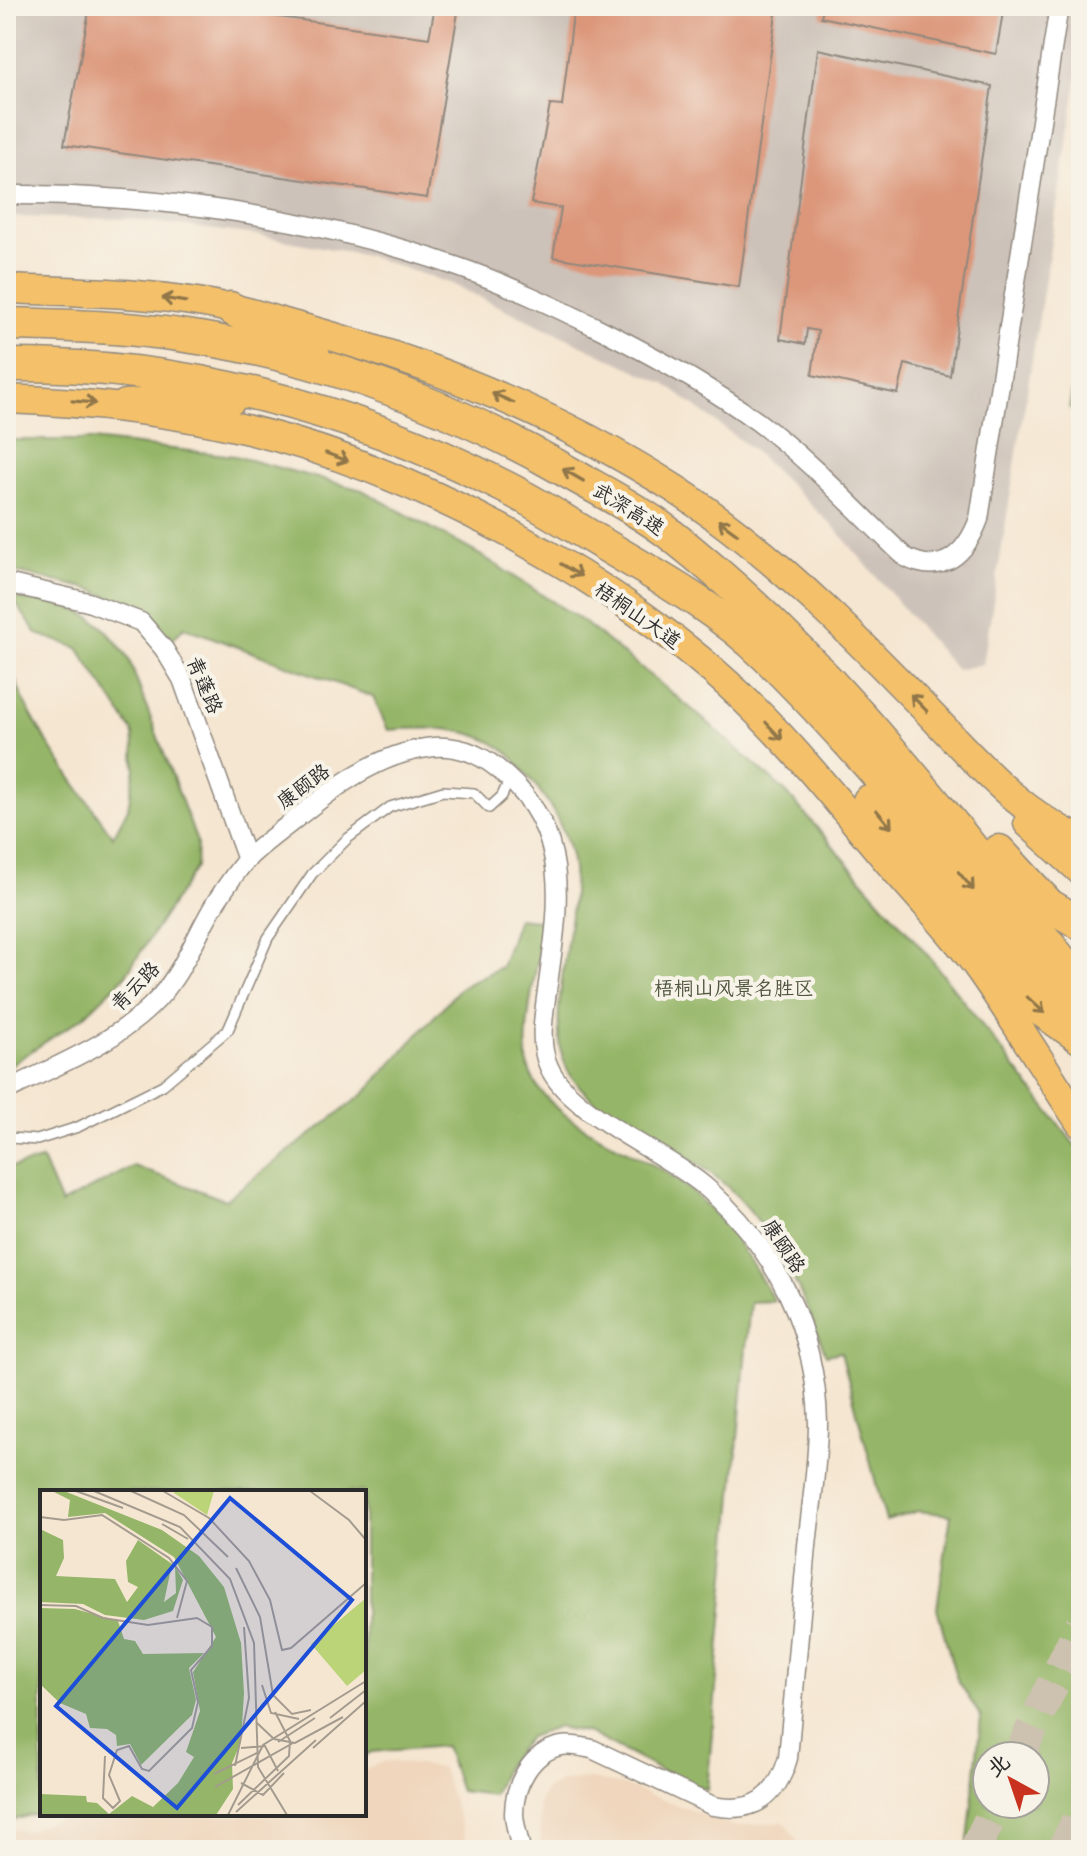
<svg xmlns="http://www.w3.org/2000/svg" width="1087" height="1856" viewBox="0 0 1087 1856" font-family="Kalam,'LXGW WenKai TC',sans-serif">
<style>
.built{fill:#efd6bc}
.industrial{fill:#cdc2b9}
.green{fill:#bcd478;stroke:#748052;stroke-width:2}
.forest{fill:#95b668;stroke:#60704a;stroke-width:2;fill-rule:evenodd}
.building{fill:#dc977a}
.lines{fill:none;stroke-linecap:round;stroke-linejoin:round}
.motorway-tunnel{stroke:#cdc1b0;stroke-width:32;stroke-dasharray:32 16;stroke-linecap:butt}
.service-casing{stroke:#90887e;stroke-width:12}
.minor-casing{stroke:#90887e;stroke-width:21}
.primary-casing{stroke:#90887e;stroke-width:31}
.motorway-casing{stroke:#90887e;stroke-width:35}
.service{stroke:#fff;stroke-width:9}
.minor{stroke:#fff;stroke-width:18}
.primary{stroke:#f4c16a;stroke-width:28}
.motorway{stroke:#f4c16a;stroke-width:32}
.oneway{stroke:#90764a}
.labels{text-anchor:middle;stroke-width:8;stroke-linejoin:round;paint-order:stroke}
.street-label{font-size:20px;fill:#2b2b2b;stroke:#f7f3e8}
.park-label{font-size:20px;fill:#4f553e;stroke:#f7f3e8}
.inset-road{fill:none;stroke:#a49b8f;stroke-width:2}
.view{fill:#1d4ed8;fill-opacity:0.15;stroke:#1d4ed8;stroke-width:4}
.inset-edge{fill:none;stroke:#2b2b2b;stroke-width:4}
</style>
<rect width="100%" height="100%" fill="#f7f3e8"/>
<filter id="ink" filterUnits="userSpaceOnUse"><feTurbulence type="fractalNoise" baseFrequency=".0125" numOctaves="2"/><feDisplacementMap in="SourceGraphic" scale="16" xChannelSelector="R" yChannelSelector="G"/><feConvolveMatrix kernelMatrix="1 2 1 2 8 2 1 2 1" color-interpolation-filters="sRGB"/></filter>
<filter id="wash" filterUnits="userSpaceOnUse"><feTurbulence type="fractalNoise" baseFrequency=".006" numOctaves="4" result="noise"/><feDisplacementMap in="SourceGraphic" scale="32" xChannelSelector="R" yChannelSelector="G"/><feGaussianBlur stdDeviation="1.8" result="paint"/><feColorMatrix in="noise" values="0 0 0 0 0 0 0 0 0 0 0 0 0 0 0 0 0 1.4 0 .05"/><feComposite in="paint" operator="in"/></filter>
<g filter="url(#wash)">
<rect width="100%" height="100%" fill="#f5e6d1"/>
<g class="built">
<path d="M386,1761L442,1768L469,1850H6V1829L28,1831L63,1816L364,1814V1769Z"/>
<path d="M591,1779L626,1786L733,1826L784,1822L804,1850H541L539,1803L545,1790L563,1781Z"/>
</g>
<path class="industrial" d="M6,6H1081V56L983,664L956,670L834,527L752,449L665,384L449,283L365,255L256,235L130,219L6,217Z"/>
<path class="green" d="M1081,339V410L1069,408Z"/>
<g class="forest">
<path d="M6,440H92L235,456L362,490L484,557L584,622L694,711L786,792L930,958L1071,1140L1081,1153V1850H967L981,1717L956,1677L937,1608L951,1515L918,1511L886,1521L841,1352L826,1355C801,1288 770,1218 711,1173C669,1141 603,1121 572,1077C539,1030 578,928 573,869C570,836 550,802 529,777C523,770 517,761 509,754C476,725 429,727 388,730L373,697L184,627L164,649L129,607L94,590L6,570ZM987,1756H1035V1804H987Z"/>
<path d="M12,598C70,604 96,608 129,660L197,842L196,867L125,976L83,1017L6,1068V646C18,715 74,779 113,837L128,808L135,768L133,732L78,648L37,634Z"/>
<path d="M518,918L545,921C539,955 518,1043 530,1072C550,1123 628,1147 670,1175C717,1206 747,1254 774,1301L750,1302L707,1790L660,1770L589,1733L558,1727L529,1737L507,1764L493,1795L460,1791L445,1746L371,1752L364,1757V1492H42V1812L6,1822V1166L13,1167L42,1160L61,1204L134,1166L225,1200L365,1093L461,987L501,967Z"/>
</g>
<g id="blocks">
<g class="building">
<path d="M90,6H201L429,38L435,6H459L427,198L64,145Z"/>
<path d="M574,6H777L739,287L553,257L561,208L531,203L550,105L562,106Z"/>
<path d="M823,6H1004L996,54L821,17Z"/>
<path d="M818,49L992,86L950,376L905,364L898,394L812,375L818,331L807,329L805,344L780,339Z"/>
</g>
</g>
</g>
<g filter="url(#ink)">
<use href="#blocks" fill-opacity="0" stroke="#90887e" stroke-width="2"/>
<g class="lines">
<g class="motorway-tunnel">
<path d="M1019,1756L1081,1624"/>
<path d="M975,1850L997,1804"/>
<path d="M1063,1850L1081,1812"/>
</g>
<g class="service-casing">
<path id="service" d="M6,1135L11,1138L37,1140L78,1127L163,1085L228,1030L268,938L312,874L347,839L390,807L443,791L474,793L489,808L502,796L510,778"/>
</g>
<g class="minor-casing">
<g id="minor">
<path d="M6,195C158,194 314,217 458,267C507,284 555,307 602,330C656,357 709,386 758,422C811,461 857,512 905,557C942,577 966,554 979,519L1059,6"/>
<path d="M6,583L88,602L141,622L164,649L182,679L247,860"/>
<path d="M6,1091C56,1065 109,1046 150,1007C182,977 194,938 216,902C225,888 236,872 247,859C259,847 274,836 288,825C331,790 376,753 434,747C462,745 485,756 505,775C576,836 557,916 546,998C543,1020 539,1046 549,1067C569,1114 668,1153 709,1190C777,1251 816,1330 818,1423C818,1464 811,1506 807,1546C801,1617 794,1687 788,1758C777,1797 755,1814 713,1806L592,1749C582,1747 571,1744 561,1746C531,1752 514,1785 514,1813C514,1825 519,1838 521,1850"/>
</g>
</g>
<g class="primary-casing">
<g id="primary">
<path d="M6,289C81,292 157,292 230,308C255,313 279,322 303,328C433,364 561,416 675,489C729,524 780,567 827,611C863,645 898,681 933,717C978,764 1020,813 1081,840"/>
<path d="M6,399C84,402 160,410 236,427C407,464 628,583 752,707C802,756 846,812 892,866C921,900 954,933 980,970C1015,1020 1047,1073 1081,1124"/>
<path d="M1028,823L1081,871"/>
</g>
</g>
<g class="motorway-casing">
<g id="motorway">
<path d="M230,308L313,352"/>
<path d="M6,324C50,325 95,326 138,330C292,345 442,399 575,476C605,493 638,510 666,531C828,656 953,826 1081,985"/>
<path d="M6,365C177,363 349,407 501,485C536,502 569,524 603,544C660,578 718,609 766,656C878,766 980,898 1081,1019"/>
<path d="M126,406L230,399"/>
<path d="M869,801L1018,988L1041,1010L1081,1038"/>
<path d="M999,851L1049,905L1081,924"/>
</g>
</g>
<use href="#service" class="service"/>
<use href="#minor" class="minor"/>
<use href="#primary" class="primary"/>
<use href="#motorway" class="motorway"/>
</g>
<defs><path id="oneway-shaft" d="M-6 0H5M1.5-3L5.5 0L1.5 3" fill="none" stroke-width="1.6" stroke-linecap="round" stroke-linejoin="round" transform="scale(2)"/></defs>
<g class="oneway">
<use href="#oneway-shaft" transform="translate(174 300) rotate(-171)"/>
<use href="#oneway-shaft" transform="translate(503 398) rotate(-157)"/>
<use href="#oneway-shaft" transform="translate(84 402) rotate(5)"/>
<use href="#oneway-shaft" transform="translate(337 457) rotate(20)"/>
<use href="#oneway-shaft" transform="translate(573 475) rotate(-150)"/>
<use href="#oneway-shaft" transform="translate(728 527) rotate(-144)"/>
<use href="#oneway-shaft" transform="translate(571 570) rotate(31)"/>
<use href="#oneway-shaft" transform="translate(919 703) rotate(-134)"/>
<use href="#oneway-shaft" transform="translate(774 731) rotate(47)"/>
<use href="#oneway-shaft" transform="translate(884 819) rotate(50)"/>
<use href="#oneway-shaft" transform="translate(966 881) rotate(50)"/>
<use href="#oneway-shaft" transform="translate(1036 1005) rotate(43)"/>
</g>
</g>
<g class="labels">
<g class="street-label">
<text transform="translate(629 509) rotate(32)" y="7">武深高速</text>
<text transform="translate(638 615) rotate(35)" y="7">梧桐山大道</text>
<text transform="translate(205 685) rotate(67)" y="7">青蓬路</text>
<text transform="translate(303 786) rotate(-37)" y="7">康颐路</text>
<text transform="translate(135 986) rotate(-46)" y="7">青云路</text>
<text transform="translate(784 1246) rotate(56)" y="7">康颐路</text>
</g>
<g class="park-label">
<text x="734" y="995">梧桐山风景名胜区</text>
</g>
</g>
<g transform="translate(40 1490)">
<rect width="326" height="326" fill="#f5e6d1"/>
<path d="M135,1H174L167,25L134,3ZM326,108V180L307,196L271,154Z" fill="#bcd478"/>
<path d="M12,1H24L122,40L159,66L184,97L201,153L204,203L201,252L192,273L193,299L176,325H0V304L46,306L47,312L57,313L69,324L92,306L113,317L138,293L154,267L146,262L160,221L153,182L176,147L134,67L65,23L28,27L30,10ZM0,39L23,50L24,68L16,86L75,89L87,112L98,97L88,92L86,71L98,50L132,74L124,112L136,103L135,76L143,90L133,121L104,130L65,125L43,114L0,112ZM0,118L35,119L78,131L84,149L95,151L103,164L164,163L149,178L156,210L152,225L101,275L90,254L77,256L76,245L67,239L50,238L46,224L20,213L0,194Z" fill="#95b668"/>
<path class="inset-road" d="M36,1L83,18M54,1L140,37L190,89L214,153L218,277L247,325M91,1L144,25L188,67M123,1L169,28L209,71L230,110L242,160L251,158L326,93M270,1L309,30L326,50M0,27L24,30L62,25L129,68L147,91L137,128M122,34L148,49M196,78L220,127L233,205L252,224L271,220M0,115L36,116L63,128L108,135L157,128L172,137V156L151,180L158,212L152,238L109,281L102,279L89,256L77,260L69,285L80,311L73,318L63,308L65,266M222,195L231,223L259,229M290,228L326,200M216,232L234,249L255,253L303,227M238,252L275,228M201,258L225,256L238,281M273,258L326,211M195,276L209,208L204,137M174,284L217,263M201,293L223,305L244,283M175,297L253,253M198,315L249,266L250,251L235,222M196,322L276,250M188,325L223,255L326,191"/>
<path class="view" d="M190,8L312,110L137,318L16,216Z"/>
<rect width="326" height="326" class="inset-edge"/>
</g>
<rect width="1087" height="1856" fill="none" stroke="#f7f3e8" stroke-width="32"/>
<g transform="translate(1011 1780) rotate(320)"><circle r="38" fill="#f7f3e8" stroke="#a5a39c" stroke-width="2"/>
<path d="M0-6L14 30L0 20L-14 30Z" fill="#c8321e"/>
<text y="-12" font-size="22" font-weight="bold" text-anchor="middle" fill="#2b2b2b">北</text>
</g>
</svg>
